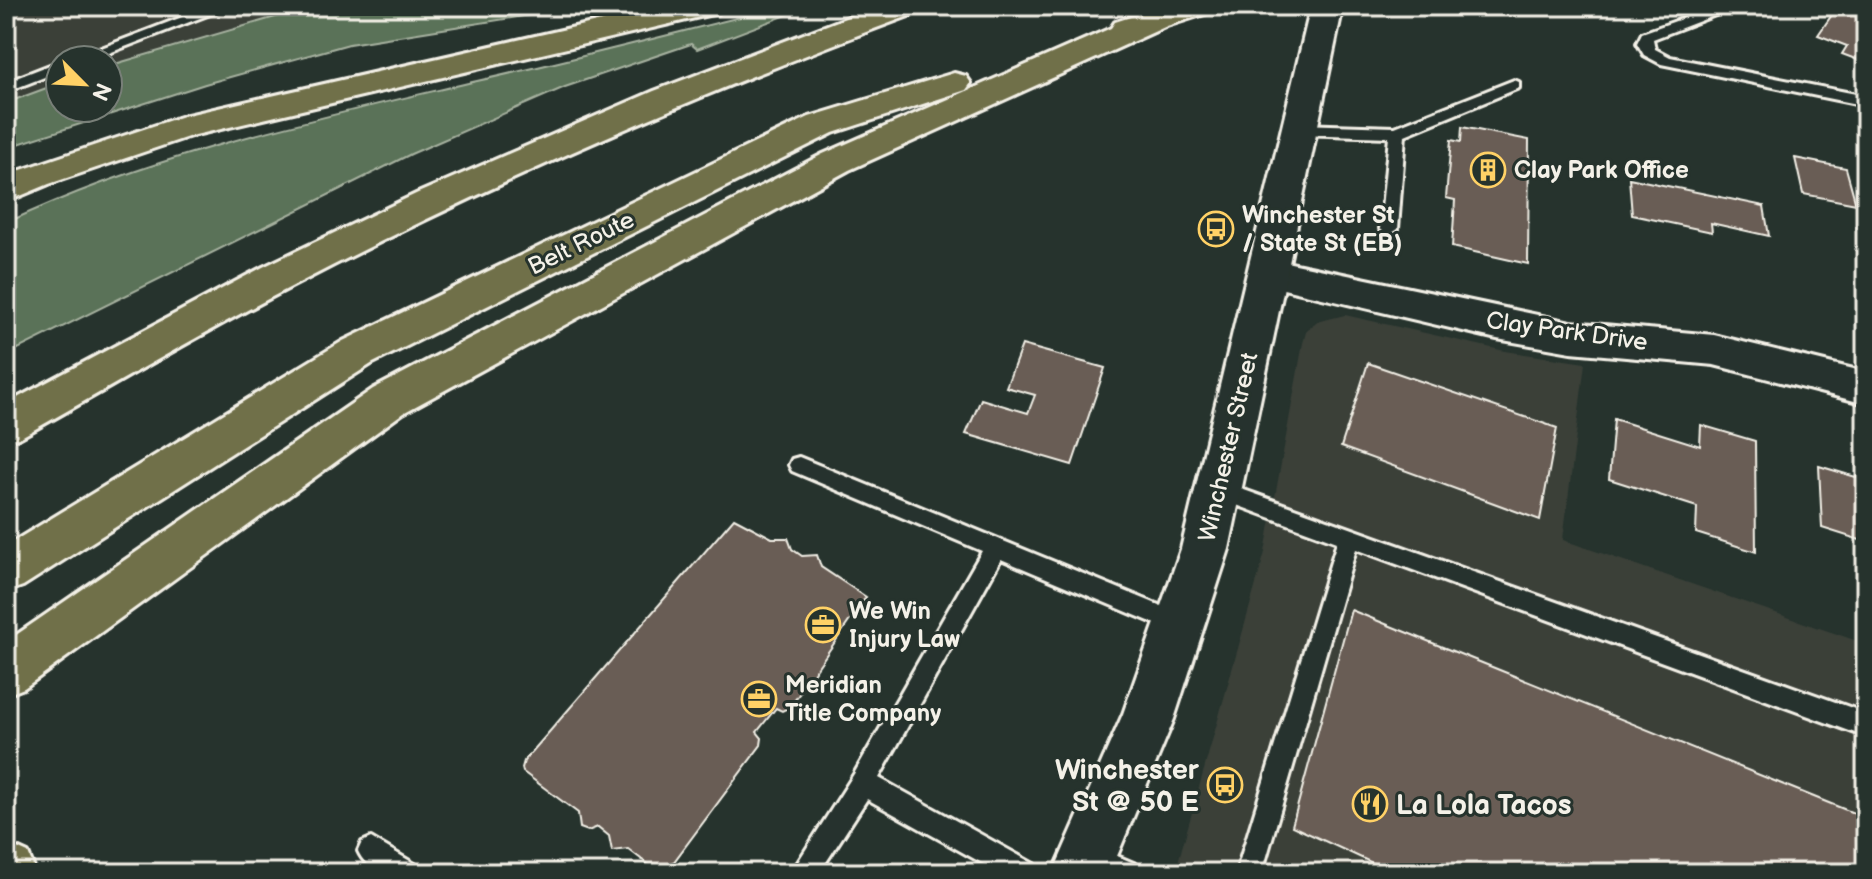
<svg xmlns="http://www.w3.org/2000/svg" width="1872" height="879" viewBox="0 0 1872 879" font-family="'Balsamiq Sans',sans-serif">
<style>
.built{fill:#3a4039}
.green{fill:#5a7258;stroke:#a7b2a0;stroke-width:2}
.building{fill:#695d55;stroke:#f4f1e8;stroke-width:2}
.lines{fill:none;stroke-linecap:round;stroke-linejoin:round}
.lane-casing{stroke:#f4f1e8;stroke-width:6}
.street-casing{stroke:#f4f1e8;stroke-width:6}
.secondary-casing{stroke:#f4f1e8;stroke-width:6}
.primary-casing{stroke:#f4f1e8;stroke-width:6}
.highway-casing{stroke:#f4f1e8;stroke-width:6}
.lane{fill:#26332d;fill-rule:evenodd}
.street{fill:#26332d;fill-rule:evenodd}
.secondary{fill:#26332d;fill-rule:evenodd}
.primary{fill:#70704a;fill-rule:evenodd}
.highway{fill:#70704a;fill-rule:evenodd}
.labels{text-anchor:middle;stroke-width:6;stroke-linejoin:round;paint-order:stroke}
.poi-label{font-size:24px;font-weight:bold;fill:#f4f1e8;stroke:#26332d;text-anchor:start}
.street-label{font-size:24px;fill:#f4f1e8;stroke:#26332d}
.near-poi-label{font-size:28px;font-weight:bold;fill:#f4f1e8;stroke:#26332d;text-anchor:end}
</style>
<rect width="100%" height="100%" fill="#26332d"/>
<filter id="ink" filterUnits="userSpaceOnUse"><feTurbulence type="fractalNoise" baseFrequency=".0125" numOctaves="2"/><feDisplacementMap in="SourceGraphic" scale="16" xChannelSelector="R" yChannelSelector="G"/><feConvolveMatrix kernelMatrix="1 2 1 2 8 2 1 2 1" color-interpolation-filters="sRGB"/></filter>
<g filter="url(#ink)">
<g class="built">
<path d="M6,6H313L108,66V60H60V83L6,103Z"/>
<path d="M1345,315L1505,351L1585,363L1563,540L1866,644V873H1175L1265,552L1303,343L1306,332L1316,322Z"/>
</g>
<g class="green">
<path d="M313,6H586L349,44L205,84L6,148V103L60,83V108H108V66Z"/>
<path d="M785,6H798L800,10L697,49L691,44L565,87L411,154L6,355V223C154,153 318,118 477,81C580,58 682,31 785,6Z"/>
</g>
<g class="building">
<path d="M1838,6H1866V63L1842,54L1847,46L1818,35Z"/>
<path d="M1462,127L1529,140L1528,264L1452,247L1455,200L1446,198L1451,140L1461,142Z"/>
<path d="M1795,158L1846,168L1856,204L1803,194Z"/>
<path d="M1629,178L1764,206L1769,236L1711,223L1712,232L1632,215Z"/>
<path d="M1022,345L1105,368L1072,465L966,434L981,399L1028,413L1035,395L1006,387Z"/>
<path d="M1368,363L1557,428L1540,520L1341,447Z"/>
<path d="M1614,419L1700,446L1701,425L1755,441L1756,552L1696,533L1697,507L1609,479Z"/>
<path d="M1819,466L1866,480V542L1822,528Z"/>
<path d="M734,518L772,538H788L792,549L802,556L817,555L821,567L866,597L790,707L782,711L776,708L757,732L762,738L761,745L667,871L658,872L628,849L612,851L609,836L598,827L588,831L580,828L578,813L523,772L522,768L524,761Z"/>
<path d="M1351,610L1866,818V873H1394L1292,826Z"/>
</g>
<g class="lines">
<g class="lane-casing">
<g id="lane">
<path d="M211,6H231L91,60H70Z"/>
<path d="M1718,6H1739L1653,39L1655,49L1670,57L1866,96V106L1661,64L1644,55L1637,43L1642,33Z"/>
<path d="M60,61V71L6,92V82Z"/>
<path d="M1514,80L1519,82V88L1405,135L1398,229L1389,235L1380,229L1389,137L1299,134L1291,129L1299,124L1395,127Z"/>
<path d="M799,457L1188,617L1191,624L1188,631L1180,634L1001,559L879,778L1034,864L1038,873H1000L867,799L819,873H791L854,774L982,551L792,471L789,465L792,459Z"/>
<path d="M1219,481L1866,713V737L1356,549L1262,873H1236L1337,542L1212,496L1209,490L1212,484Z"/>
<path d="M371,838L415,864L419,873C396,873 369,876 358,851L362,842Z"/>
<path d="M1089,844L1136,864L1140,873H1096L1080,866L1076,857L1080,848Z"/>
</g>
</g>
<g class="street-casing">
<path id="street" d="M1267,258L1571,322L1714,335L1866,372V404L1714,365L1571,352L1497,339L1254,282L1248,272L1254,262Z"/>
</g>
<g class="secondary-casing">
<path id="secondary" d="M1311,6H1343L1229,549L1174,719L1110,873H1053L1123,714L1181,549Z"/>
</g>
<g class="primary-casing">
<path id="primary" d="M6,843L28,853L36,873H6Z"/>
</g>
<g class="highway-casing">
<g id="highway">
<path d="M667,6H724L719,13L708,15L191,136L49,184L6,202V175L183,116Z"/>
<path d="M877,6H922L917,13C703,92 493,182 291,287C200,334 111,387 21,437L6,443V404L263,267L418,193L654,91Z"/>
<path d="M1165,6H1213L1208,13L1167,26L849,170L403,413L24,688L6,695V642L373,389L823,154L1111,28L1115,22Z"/>
<path d="M954,73L966,76L971,83L966,90L833,133L373,363L23,586L6,592V546L343,341L809,117Z"/>
</g>
</g>
<use href="#lane" class="lane"/>
<use href="#street" class="street"/>
<use href="#secondary" class="secondary"/>
<use href="#primary" class="primary"/>
<use href="#highway" class="highway"/>
</g>
</g>
<defs>
<g id="building-ring" transform="scale(1.8)"><circle r="9.5" fill="#26332d" stroke="#ffd166" stroke-width="1.5"/><path d="M-4-6H4V6H1V3H-1V6H-4ZM-2.5-4.3h1.7v1.8h-1.7ZM.8-4.3h1.7v1.8H.8ZM-2.5-1h1.7V.8h-1.7ZM.8-1h1.7V.8H.8Z" fill="#ffd166"/></g>
<g id="bus-ring" transform="scale(1.8)"><circle r="9.5" fill="#26332d" stroke="#ffd166" stroke-width="1.5"/><path d="M-5-6H5V4H4V6H2V4H-2V6H-4V4H-5ZM-3.5-4V0h7V-4ZM-3.5 1.2v1.5H-2V1.2ZM2 1.2v1.5H3.5V1.2Z" fill="#ffd166"/></g>
<g id="office-ring" transform="scale(1.8)"><circle r="9.5" fill="#26332d" stroke="#ffd166" stroke-width="1.5"/><path d="M-6-3h4V-5.5h4V-3h4V5H-6ZM-1-4.5V-3h2v-1.5ZM-6 0V1H6V0Z" fill="#ffd166"/></g>
<g id="restaurant-ring" transform="scale(1.8)"><circle r="9.5" fill="#26332d" stroke="#ffd166" stroke-width="1.5"/><path d="M-5-6h1v4h1v-4h1v4h1v-4h1v5L-1.5 .5V6h-2V.5L-5-1ZM5-6V6H3V1.5H1.5Q1.5-4 5-6Z" fill="#ffd166"/></g>
</defs>
<g fill-rule="evenodd">
<use href="#building-ring" x="1488" y="170"/>
<use href="#bus-ring" x="1216" y="229"/>
<use href="#office-ring" x="823" y="625"/>
<use href="#office-ring" x="759" y="699"/>
<use href="#bus-ring" x="1225" y="785"/>
<use href="#restaurant-ring" x="1370" y="804"/>
</g>
<g class="labels">
<g class="poi-label">
<text x="1514" y="178">Clay Park Office</text>
<text x="1242" y="223">Winchester St<tspan x="1242" dy="28">/ State St (EB)</tspan></text>
<text x="849" y="619">We Win<tspan x="849" dy="28">Injury Law</tspan></text>
<text x="785" y="693">Meridian<tspan x="785" dy="28">Title Company</tspan></text>
</g>
<g class="street-label">
<text transform="translate(581 243) rotate(-26)" y="8">Belt Route</text>
<text transform="translate(1567 331) rotate(8)" y="8">Clay Park Drive</text>
<text transform="translate(1228 447) rotate(-77)" y="8">Winchester Street</text>
</g>
<g class="near-poi-label">
<text x="1199" y="779">Winchester<tspan x="1199" dy="32">St @ 50 E</tspan></text>
<text x="1396" y="814" text-anchor="start">La Lola Tacos</text>
</g>
</g>
<rect width="1872" height="879" fill="none" stroke="#26332d" stroke-width="32"/>
<rect x="16" y="16" width="1840" height="847" fill="none" stroke="#f4f1e8" stroke-width="3" filter="url(#ink)"/>
<g transform="translate(84 84) rotate(114)"><circle r="38" fill="#26332d" stroke="#787f78" stroke-width="2"/>
<path d="M0-6L14 30L0 20L-14 30Z" fill="#ffd166"/>
<text y="-12" font-size="22" font-weight="bold" text-anchor="middle" fill="#f4f1e8">N</text>
</g>
</svg>
